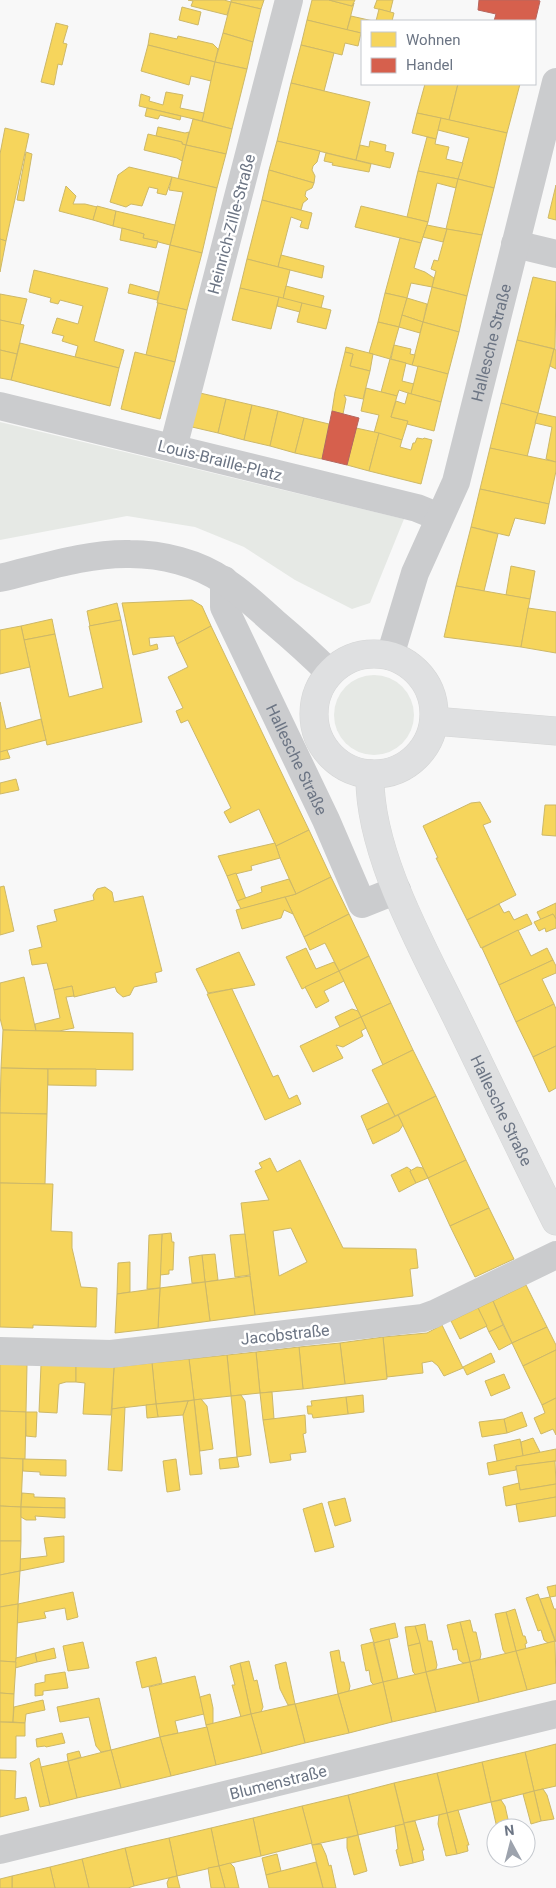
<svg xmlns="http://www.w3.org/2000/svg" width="556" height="1888" viewBox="0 0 556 1888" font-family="Roboto,sans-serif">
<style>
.green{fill:#e6e9e5}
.homes{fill:#f6d55c;stroke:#cdb868;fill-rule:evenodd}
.shops{fill:#d6604d;stroke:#b6665e}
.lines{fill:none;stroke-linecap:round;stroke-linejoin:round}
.secondary-casing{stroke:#d5d6d6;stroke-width:29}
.minor{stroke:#cbccce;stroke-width:28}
.tertiary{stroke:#cbccce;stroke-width:28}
.secondary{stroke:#dfe0e1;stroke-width:28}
.labels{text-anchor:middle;stroke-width:5;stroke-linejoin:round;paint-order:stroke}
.street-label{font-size:16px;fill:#6c7584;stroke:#fff}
</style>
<rect width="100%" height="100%" fill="#f8f8f8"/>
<g class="green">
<path d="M0,422L404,519L370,603L352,609L295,580L244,547L195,527L127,516L0,540Z"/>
<circle cx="374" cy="715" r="40"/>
</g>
<g class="homes">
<path d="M188,0H224L231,2L227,15L191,6L193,1Z"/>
<path d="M231,0H264L261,9L231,2Z"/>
<path d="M312,0H329L352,6L354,3L347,30L307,20Z"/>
<path d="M329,0H355L352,6Z"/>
<path d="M377,0H393L390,12L374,8Z"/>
<path d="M231,2L261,9L253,42L223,33Z"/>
<path d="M182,7L201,12L198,25L179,20Z"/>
<path d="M379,9L394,13L392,21H376Z"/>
<path d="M351,16L373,21H362V34L361,33L347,30Z"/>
<path d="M307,20L361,33L358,46L345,43L342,55L301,45Z"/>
<path d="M56,23L68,26L63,43L67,44L62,65L58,64L54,85L41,82Z"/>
<path d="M150,33L177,39L178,36L213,44L218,49L215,62L148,45Z"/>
<path d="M223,33L253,42L247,69L215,62Z"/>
<path d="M148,45L215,62L211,81L191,76L189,85L141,71Z"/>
<path d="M301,45L334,53L324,91L291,83Z"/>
<path d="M215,62L247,69L232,129L202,121Z"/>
<path d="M291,83L370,102L356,160L277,141Z"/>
<path d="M425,84H458L449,120L417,113Z"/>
<path d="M458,84H520L507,133L449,120Z"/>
<path d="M166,92L183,95L180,108L204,113L202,121L139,106L141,94L150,97L149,101L163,105Z"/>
<path d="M147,108L181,116L180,120L160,115L158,119L145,116Z"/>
<path d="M417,113L441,118L436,139L412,133Z"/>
<path d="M441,118L507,133L494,188L458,179L469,138L438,130Z"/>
<path d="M193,119L232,129L226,154L186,145Z"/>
<path d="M158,127L185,133L189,132L186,145L182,144V142L156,136Z"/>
<path d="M5,128L29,134L6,241L0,239V154Z"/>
<path d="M148,134L182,142V144L186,145L182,161L177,158L144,150Z"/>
<path d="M427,137L436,139L435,144L449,147L446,159L463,163L458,179L418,171Z"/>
<path d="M277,141L320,151L317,162L313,166L312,170L315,176L314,183L269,170Z"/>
<path d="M370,141L386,145L385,151L394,153L390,168L356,160L360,145L369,147Z"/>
<path d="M186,145L226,154L217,188L178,179Z"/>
<path d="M26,152L32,154L24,201L17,200Z"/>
<path d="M326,153L371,164L369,172L332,165L333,163L324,161Z"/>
<path d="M129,167L172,177L166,195L157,193L158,189L149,187L142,206L131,204L126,207L110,202L118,175Z"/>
<path d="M269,170L314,183L312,188L306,191L305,196L308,199L303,203L301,210L262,200Z"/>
<path d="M418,171L458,179L456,188L437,183L428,222L407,217Z"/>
<path d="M172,177L217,188L202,253L170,245L183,192L169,190Z"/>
<path d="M458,179L494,188L482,235L446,229Z"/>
<path d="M556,185V220L548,218Z"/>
<path d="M66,186L76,196L73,204H85L97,207L93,220L59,211Z"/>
<path d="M262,200L312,213L308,229L300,227L302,221L291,217L278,267L247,259Z"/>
<path d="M97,206L116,211L113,226L93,220Z"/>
<path d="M361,206L428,222L421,243L355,227Z"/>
<path d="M116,211L175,225L170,245L143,238L144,234L113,226Z"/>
<path d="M427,225L447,229L443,242L423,237Z"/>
<path d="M122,228L144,234L143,238L158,241L156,248L120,240Z"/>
<path d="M447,229L482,235L467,296L432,287L436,271L431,269L434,260L438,261Z"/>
<path d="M400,238L421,243L414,268L425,272L434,278L432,287L411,283L407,298L385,293Z"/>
<path d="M0,239L6,241L0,272Z"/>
<path d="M170,245L202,253L187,310L157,303Z"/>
<path d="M281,255L324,266L322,278L278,267Z"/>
<path d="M247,259L290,270L283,299L240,288Z"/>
<path d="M34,270L108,288L94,341L124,350L119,368L75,357L78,346L62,341L64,336L52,333L57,318L78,324L83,306L60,300L58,304L50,302L51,298L29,292Z"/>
<path d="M533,277L556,282L555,349L517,340Z"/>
<path d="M130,284L159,292L157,300L128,293Z"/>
<path d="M286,286L324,296L321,308L283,299Z"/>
<path d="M432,287L467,296L459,332L423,322Z"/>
<path d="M240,288L279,297L271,329L232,320Z"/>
<path d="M385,293L407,298L399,327L378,322Z"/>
<path d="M0,294L27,299L20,325L0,320Z"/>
<path d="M279,297L302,303L300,312L277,306Z"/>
<path d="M407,298L427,304L423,322L402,315Z"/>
<path d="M158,303L187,310L175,362L146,355Z"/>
<path d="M302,303L331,310L326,329L297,322Z"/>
<path d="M402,315L423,322L420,333L399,327Z"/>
<path d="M0,320L24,325L17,354L0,350Z"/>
<path d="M378,322L399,327L390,359L369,353Z"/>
<path d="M423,322L459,332L448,374L412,365Z"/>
<path d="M517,340L554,349L538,413L501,403Z"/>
<path d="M20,343L119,368L110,406L11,380Z"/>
<path d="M394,345L411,349L410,354L415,355L412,365L391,359Z"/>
<path d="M346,347L373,354L370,371L350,366L353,354L345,352Z"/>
<path d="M554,349L556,350V369L550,366Z"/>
<path d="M0,350L17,354L11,380L0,378Z"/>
<path d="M135,352L175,362L160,419L121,409Z"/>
<path d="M345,352L353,354L350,366L370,371L363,399L344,395L346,399L343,414L332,411L335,392Z"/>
<path d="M390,359L406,363L402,381L414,384L411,394L399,390L397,396L381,392Z"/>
<path d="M418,366L448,374L441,402L411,394Z"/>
<path d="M366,388L397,396L391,417L408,421L402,440L374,433L379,415L361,411Z"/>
<path d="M200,393L226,399L218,433L192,427Z"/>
<path d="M408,393L441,402L434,431L407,424L408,421L391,417L396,401L405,404Z"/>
<path d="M226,399L252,405L244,440L218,433Z"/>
<path d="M501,403L538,413L527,457L490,448Z"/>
<path d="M252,405L278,411L270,446L244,440Z"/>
<path d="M278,411L304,418L295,453L270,446Z"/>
<path d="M538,413L556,417V462L546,459L552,427L535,423Z"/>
<path d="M304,418L329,424L322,459L295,453Z"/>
<path d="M356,428L379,433L369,471L347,465Z"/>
<path d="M379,433L402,440L400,447L411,450L413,443H415L417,438L423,439L424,438L432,440L421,484L369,471Z"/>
<path d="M490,448L556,462V471L549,504L480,489Z"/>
<path d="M480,489L549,504L545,524L515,518L509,536L471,527Z"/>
<path d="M471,527L498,534L484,591L456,586Z"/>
<path d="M511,566L535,571L530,599L506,595Z"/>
<path d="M456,586L530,599L521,647L444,637Z"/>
<path d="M192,600L202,606L211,626L177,644L174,636L149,638L150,646L157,644L158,649L133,655L122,603Z"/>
<path d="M117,603L121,620L90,626L87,611Z"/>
<path d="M528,608L556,612V653L521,647Z"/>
<path d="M52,619L55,634L24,640L21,626Z"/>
<path d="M121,620L142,722L47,745L24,640L55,634L69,697L103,688L89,626Z"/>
<path d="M21,626L30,667L0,674V630Z"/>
<path d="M211,626L309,830L276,846L259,809L230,823L224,812L231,808L188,720L181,723L176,711L183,708L168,677L188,667L177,644Z"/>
<path d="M0,702L6,729L41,719L46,740L0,752Z"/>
<path d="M7,750L10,758L0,760V752Z"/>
<path d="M16,779L19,790L0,794V783Z"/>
<path d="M480,802L491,822L483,825L516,895L467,920L436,858H438L423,826L471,803Z"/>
<path d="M545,805H556V836L542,835Z"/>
<path d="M309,830L331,877L296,894L280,858L276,846Z"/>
<path d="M275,843L280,858L251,866L252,870L227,876L218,856Z"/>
<path d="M236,873L246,899L237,901L227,876Z"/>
<path d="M331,877L349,914L304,937L285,897L296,894Z"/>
<path d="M289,879L296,894L241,909L237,901L262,892L261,887Z"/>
<path d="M4,886L14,931L0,935V887Z"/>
<path d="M105,887L112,892L114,902L143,896L162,971L155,973L157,982L134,987L130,995L123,997L117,992L115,987L74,997L72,986L54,990L47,963L32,965L29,950L42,947L37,926L57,921L54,910L94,900L93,895L97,889Z"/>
<path d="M285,897L293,914L284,910L281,918L242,929L236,910Z"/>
<path d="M556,903V919L553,914L541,920L537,912Z"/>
<path d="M499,904L504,913L509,911L514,920L527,914L532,924L481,948L467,920Z"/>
<path d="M349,914L369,956L339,971L325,943L310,950L304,937Z"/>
<path d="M553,914L556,919V928L546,932L545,928L539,931L534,922Z"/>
<path d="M518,930L531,956L547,948L553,960L499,985L482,948Z"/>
<path d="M306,948L316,969L334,962L339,971L302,989L286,957Z"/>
<path d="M239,952L255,985L208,993L196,969Z"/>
<path d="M369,956L391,1003L361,1017L339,971Z"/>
<path d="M553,960L556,966V973L542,979L554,1004L516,1022L499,985Z"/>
<path d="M339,971L344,981L324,991L329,1001L316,1008L305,987Z"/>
<path d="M24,977L36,1031L3,1030L0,1018V983Z"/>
<path d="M72,986L74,996L66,997L74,1028L59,1031H36L35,1024L60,1018L54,990Z"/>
<path d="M232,989L273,1077L278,1075L289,1099L297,1095L301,1104L265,1120L207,994Z"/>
<path d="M391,1003L413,1050L383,1065L361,1017Z"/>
<path d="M554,1004L556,1009V1046L533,1057L516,1022Z"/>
<path d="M352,1009L358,1011L361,1017L340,1027L335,1017Z"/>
<path d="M361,1017L366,1028L361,1031L363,1036L343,1047L336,1045L343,1058L313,1072L300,1046Z"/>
<path d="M3,1030L133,1033V1070L1,1068Z"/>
<path d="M556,1046V1088L549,1092L533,1057Z"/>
<path d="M413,1050L436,1096L395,1116L372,1070Z"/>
<path d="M1,1068L48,1069L47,1114L0,1113Z"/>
<path d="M48,1069H96V1086L48,1085Z"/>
<path d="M436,1096L466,1160L428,1178L398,1115Z"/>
<path d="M388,1103L395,1116L367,1130L361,1116Z"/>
<path d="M0,1113L47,1114L45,1184L0,1183Z"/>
<path d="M398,1115L403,1125L399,1131L373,1144L367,1130Z"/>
<path d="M270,1158L277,1172L300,1160L343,1248L416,1249L418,1268L410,1269L413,1296L255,1315L241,1203L269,1200L255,1171L262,1168L259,1163ZM291,1228L307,1262L279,1276L273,1231Z"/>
<path d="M466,1160L489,1208L450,1226L428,1178Z"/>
<path d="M407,1167L411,1170L410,1171L416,1183L399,1192L391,1175Z"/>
<path d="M417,1167L423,1168L428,1178L416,1183L410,1171Z"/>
<path d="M0,1183L53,1184L51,1231L72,1232V1248L81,1287L97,1288L96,1327L33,1325V1328L0,1327Z"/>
<path d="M489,1208L514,1259L475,1277L450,1226Z"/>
<path d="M171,1233L172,1242H174L173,1270H169V1274L160,1275L162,1234Z"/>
<path d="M162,1234L160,1288L147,1289L149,1235Z"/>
<path d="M245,1234L250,1275L235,1277L230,1235Z"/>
<path d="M215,1254L218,1280L205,1282L202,1255Z"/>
<path d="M202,1255L205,1282L192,1283L189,1257Z"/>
<path d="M130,1262V1292L117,1294L118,1263Z"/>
<path d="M250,1276L255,1315L210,1321L205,1282Z"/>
<path d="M205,1282L210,1321L158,1328L160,1288Z"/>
<path d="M526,1285L547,1327L512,1343L493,1301Z"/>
<path d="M160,1288L158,1328L115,1333L117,1294Z"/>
<path d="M493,1301L503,1325L489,1332L478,1308Z"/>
<path d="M478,1308L487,1326L460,1339L451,1321Z"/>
<path d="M442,1325L463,1368L444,1376L438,1366L432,1361L422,1363L423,1373L387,1377L383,1337L427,1333Z"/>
<path d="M503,1325L512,1343L499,1350L489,1332Z"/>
<path d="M547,1327L556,1345V1350L523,1366L512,1343Z"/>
<path d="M383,1337L387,1379L345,1384L340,1343Z"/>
<path d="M340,1343L345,1384L303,1389L299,1347Z"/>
<path d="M299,1347L303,1389L260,1393L256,1352Z"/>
<path d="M556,1350V1398L542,1405L523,1366Z"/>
<path d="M256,1352L260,1393L231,1396L227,1355Z"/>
<path d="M491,1353L495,1362L467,1375L463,1367Z"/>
<path d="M227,1355L231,1396L194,1400L189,1359Z"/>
<path d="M189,1359L194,1400L156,1404L152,1363Z"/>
<path d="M152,1363L156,1404L112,1409L114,1367Z"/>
<path d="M0,1364L27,1365L26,1412L0,1411Z"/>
<path d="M41,1365L76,1366V1382H66L59,1384L57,1413L39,1412Z"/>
<path d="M76,1366L114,1367L111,1415L83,1414L85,1383L76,1382Z"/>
<path d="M504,1374L510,1388L491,1396L485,1381Z"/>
<path d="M272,1392L274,1419L263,1420L260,1393Z"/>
<path d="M241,1395L245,1401L251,1455L237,1457L231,1396Z"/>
<path d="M363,1395L364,1412L348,1414L346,1397Z"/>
<path d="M346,1397L348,1414L313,1418L312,1414H308L307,1406H312L311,1401Z"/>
<path d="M556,1398V1435L553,1429L541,1434L534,1418L545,1413L542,1405Z"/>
<path d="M201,1399L207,1406L213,1449L200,1451L194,1400Z"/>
<path d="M194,1400L202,1474L190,1475L183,1415L188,1401Z"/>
<path d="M188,1401L183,1415L158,1417L156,1404Z"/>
<path d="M156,1404L158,1417L147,1418L146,1405Z"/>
<path d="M125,1407L122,1471L108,1470L112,1409Z"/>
<path d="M0,1411L26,1412L25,1459L0,1458Z"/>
<path d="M26,1412H37L36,1437L26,1436Z"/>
<path d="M522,1412L527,1426L507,1433L504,1419Z"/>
<path d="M305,1415L306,1433L303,1434L306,1452L290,1454L291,1460L270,1463L263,1420Z"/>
<path d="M504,1419L507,1433L482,1437L479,1422Z"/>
<path d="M533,1438L540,1452L523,1456L521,1442Z"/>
<path d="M520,1439L523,1456L497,1461L494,1445Z"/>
<path d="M556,1449V1461L516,1466V1470L489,1475L487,1463Z"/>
<path d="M237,1457L239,1467L220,1469L219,1459Z"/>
<path d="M0,1458L23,1459L21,1507L0,1506Z"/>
<path d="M23,1459L66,1460V1476L40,1475V1472L23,1471Z"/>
<path d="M176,1459L180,1490L167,1492L163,1461Z"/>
<path d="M555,1461L556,1484L520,1490L516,1466Z"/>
<path d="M519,1483L520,1490L556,1484V1497L506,1506L503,1487Z"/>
<path d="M22,1493L34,1494V1497L65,1498V1508L21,1507Z"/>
<path d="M556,1497V1516L519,1522L516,1504Z"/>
<path d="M345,1498L351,1521L335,1526L328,1502Z"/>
<path d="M322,1503L334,1547L315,1552L303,1509Z"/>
<path d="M0,1506L21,1507V1541H0Z"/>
<path d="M21,1507L65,1508V1518L35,1516L36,1520H26L21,1517Z"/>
<path d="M64,1536V1562L20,1571V1559L47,1556L44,1538Z"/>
<path d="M0,1541H21L20,1571L0,1575Z"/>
<path d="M20,1571L18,1604L0,1607V1575Z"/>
<path d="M556,1585V1596L550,1597L547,1587Z"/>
<path d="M73,1592L78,1617L67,1620L65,1608L44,1612L46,1618L17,1623L18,1604Z"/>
<path d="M538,1594L555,1641L548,1643L544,1640L541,1630L538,1631L526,1598Z"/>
<path d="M550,1597L554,1609H556V1642L540,1599Z"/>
<path d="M18,1604L16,1662L0,1661V1607Z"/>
<path d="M515,1609L523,1636H525L527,1643L525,1644L526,1649L516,1651L506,1612Z"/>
<path d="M506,1612L516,1651L506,1654L503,1650L495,1614Z"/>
<path d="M470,1620L473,1632H476L481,1654L480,1659L470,1662L460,1622Z"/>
<path d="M460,1622L470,1662L463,1663L459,1660L457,1649L453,1650L447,1625Z"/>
<path d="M395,1623L398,1637L374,1643L370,1629Z"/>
<path d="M425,1624L428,1641H432L437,1665L436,1669L426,1672L415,1626Z"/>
<path d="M415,1626L420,1643L408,1646L405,1627Z"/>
<path d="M389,1639L398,1679L383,1682L374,1643Z"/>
<path d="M555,1641L556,1683L527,1690L516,1651Z"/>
<path d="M83,1642L89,1668L68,1671L63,1646Z"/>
<path d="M373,1642L383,1682L374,1685L371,1682L369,1670L366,1671L361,1645Z"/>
<path d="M420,1643L426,1672L416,1675L413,1672L408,1646Z"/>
<path d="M54,1648L56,1658L37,1662L35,1653Z"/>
<path d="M339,1650L341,1662H344L350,1686L349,1691L338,1694L330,1652Z"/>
<path d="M516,1651L527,1690L479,1702L470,1662Z"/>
<path d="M35,1653L37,1662L15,1668L16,1658Z"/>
<path d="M156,1657L162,1683L142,1688L136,1662Z"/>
<path d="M0,1661L16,1662L14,1694L0,1693Z"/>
<path d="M249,1661L254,1681L257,1680L263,1707L261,1712L251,1714L240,1663Z"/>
<path d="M286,1662L295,1704L288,1705L280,1689L275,1665Z"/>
<path d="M470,1662L479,1702L436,1712L426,1672Z"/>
<path d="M240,1663L251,1714L241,1717L232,1685H235L230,1666Z"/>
<path d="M65,1672L68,1688L43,1691V1695L35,1696V1684L45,1682V1675Z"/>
<path d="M426,1672L436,1712L392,1722L383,1682Z"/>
<path d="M195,1676L204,1714L175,1721L178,1733L160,1737L149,1687Z"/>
<path d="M383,1682L392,1722L349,1733L338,1694Z"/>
<path d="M0,1693L14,1694L13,1722H0Z"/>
<path d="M210,1694L213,1708V1724L206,1725L200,1697Z"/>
<path d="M338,1694L349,1733L305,1743L295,1704Z"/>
<path d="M99,1698L111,1750L101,1752L96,1746L89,1717L60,1722L57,1707Z"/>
<path d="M43,1700L45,1710L26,1714L25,1723L13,1722L14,1707Z"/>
<path d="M295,1704L305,1743L262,1754L251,1714Z"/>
<path d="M251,1714L262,1754L216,1765L206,1725Z"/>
<path d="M0,1722L25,1723V1736H16V1758H0Z"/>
<path d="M207,1727L216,1765L171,1776L160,1737Z"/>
<path d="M62,1733L65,1743L46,1747L45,1746L37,1747L36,1739Z"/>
<path d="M160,1737L171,1776L121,1788L111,1750Z"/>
<path d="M556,1744V1786L534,1791L525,1752Z"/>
<path d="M111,1750L121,1788L77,1798L68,1761Z"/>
<path d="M79,1751L81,1757L68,1761L67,1754Z"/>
<path d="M525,1752L534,1791L491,1802L482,1762Z"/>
<path d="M39,1758L50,1805L40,1807L30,1763Z"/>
<path d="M68,1761L77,1798L50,1805L41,1767Z"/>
<path d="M482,1762L491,1802L447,1813L437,1773Z"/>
<path d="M0,1770L16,1771L15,1799L26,1797L29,1810L0,1817Z"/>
<path d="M437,1773L447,1813L404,1823L394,1783Z"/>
<path d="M394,1783L404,1824L358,1835L348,1795Z"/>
<path d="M543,1789L547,1795L554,1819L541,1821L534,1791Z"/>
<path d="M534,1791L541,1821L531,1824L523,1794Z"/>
<path d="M348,1795L358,1835L312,1845L302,1806Z"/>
<path d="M501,1800L505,1806L510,1828H497L491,1802Z"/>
<path d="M302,1806L312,1843L261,1856L253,1818Z"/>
<path d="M458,1810L469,1845H467L468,1851L457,1854L447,1813Z"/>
<path d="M447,1813L457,1854L446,1856L438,1824L439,1815Z"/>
<path d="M253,1818L261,1856L219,1866L211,1828Z"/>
<path d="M415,1821L424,1850H422L424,1860L413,1863L404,1823Z"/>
<path d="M404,1824L413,1863L400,1866L396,1850L398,1849L395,1826Z"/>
<path d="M211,1828L219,1866L177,1876L169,1838Z"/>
<path d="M358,1835L367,1871L354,1875L347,1848V1838Z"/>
<path d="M169,1838L177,1876L134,1886L125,1848Z"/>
<path d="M321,1844L326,1855L329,1866L331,1865L336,1888H323L312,1845Z"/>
<path d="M125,1848L134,1886L128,1888H89L82,1859Z"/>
<path d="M277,1854L281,1871L266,1875L262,1858Z"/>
<path d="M82,1859L89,1888H55L50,1867Z"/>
<path d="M316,1862L323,1888H269L266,1875Z"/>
<path d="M230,1863L234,1867L239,1888H225L219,1866Z"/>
<path d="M219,1866L225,1888H211L208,1868Z"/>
<path d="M50,1867L55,1888H12V1876Z"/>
<path d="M12,1876V1888H0V1879Z"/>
<path d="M177,1876L180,1888H168L167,1883L169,1878Z"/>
</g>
<g class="shops">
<path d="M479,0H538L540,1L535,22L494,21L496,14L478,10Z"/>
<path d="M332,411L359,418L347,465L322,459Z"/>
</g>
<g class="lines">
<g class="secondary-casing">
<g id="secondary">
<circle cx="374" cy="714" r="60"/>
<path d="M434,721L556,731"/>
<path id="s3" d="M370,774C368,852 422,946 456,1016C489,1084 522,1153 556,1221"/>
</g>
</g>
<g class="minor">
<path d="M515,244L556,254"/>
<path d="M0,406L417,508L439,517"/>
<path d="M173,448L289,0"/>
<path id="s1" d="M224,580V607L326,820L362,904L397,890"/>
<path id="s2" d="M390,656L415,573L456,482L556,82"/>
<path d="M0,1351L111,1354L423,1318L434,1314L556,1255"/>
<path d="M0,1850L556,1714"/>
</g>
<path class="tertiary" d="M0,578C42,568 87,553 130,554C162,554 198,563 224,581C242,592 258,608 274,622C293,638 312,655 330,673"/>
<use href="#secondary" class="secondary"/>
</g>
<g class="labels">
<g class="street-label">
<text transform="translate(231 224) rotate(-75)" y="6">Heinrich-Zille-Straße</text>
<text dy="6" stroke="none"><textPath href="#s2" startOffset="330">Hallesche Straße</textPath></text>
<text transform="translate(220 460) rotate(14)" y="6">Louis-Braille-Platz</text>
<text dy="6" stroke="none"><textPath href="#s1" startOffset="196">Hallesche Straße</textPath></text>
<text dy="6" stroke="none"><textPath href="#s3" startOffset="364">Hallesche Straße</textPath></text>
<text transform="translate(285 1334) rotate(-6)" y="6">Jacobstraße</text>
<text transform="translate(278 1782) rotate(-14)" y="6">Blumenstraße</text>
</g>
</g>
<rect x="361" y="20" width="175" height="65" fill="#ffffff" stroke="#c4c8ce"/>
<rect x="371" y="32" width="25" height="15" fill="#f6d55c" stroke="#c4c8ce"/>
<text x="406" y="45" font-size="15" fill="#6c7584">Wohnen</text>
<rect x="371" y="58" width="25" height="15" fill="#d6604d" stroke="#c4c8ce"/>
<text x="406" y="70" font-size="15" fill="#6c7584">Handel</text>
<g transform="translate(511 1843) rotate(353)"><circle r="24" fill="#ffffff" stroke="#c4c8ce"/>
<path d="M0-4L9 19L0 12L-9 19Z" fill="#9da3ad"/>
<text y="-8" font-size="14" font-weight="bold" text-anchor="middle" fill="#6c7584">N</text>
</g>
</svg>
